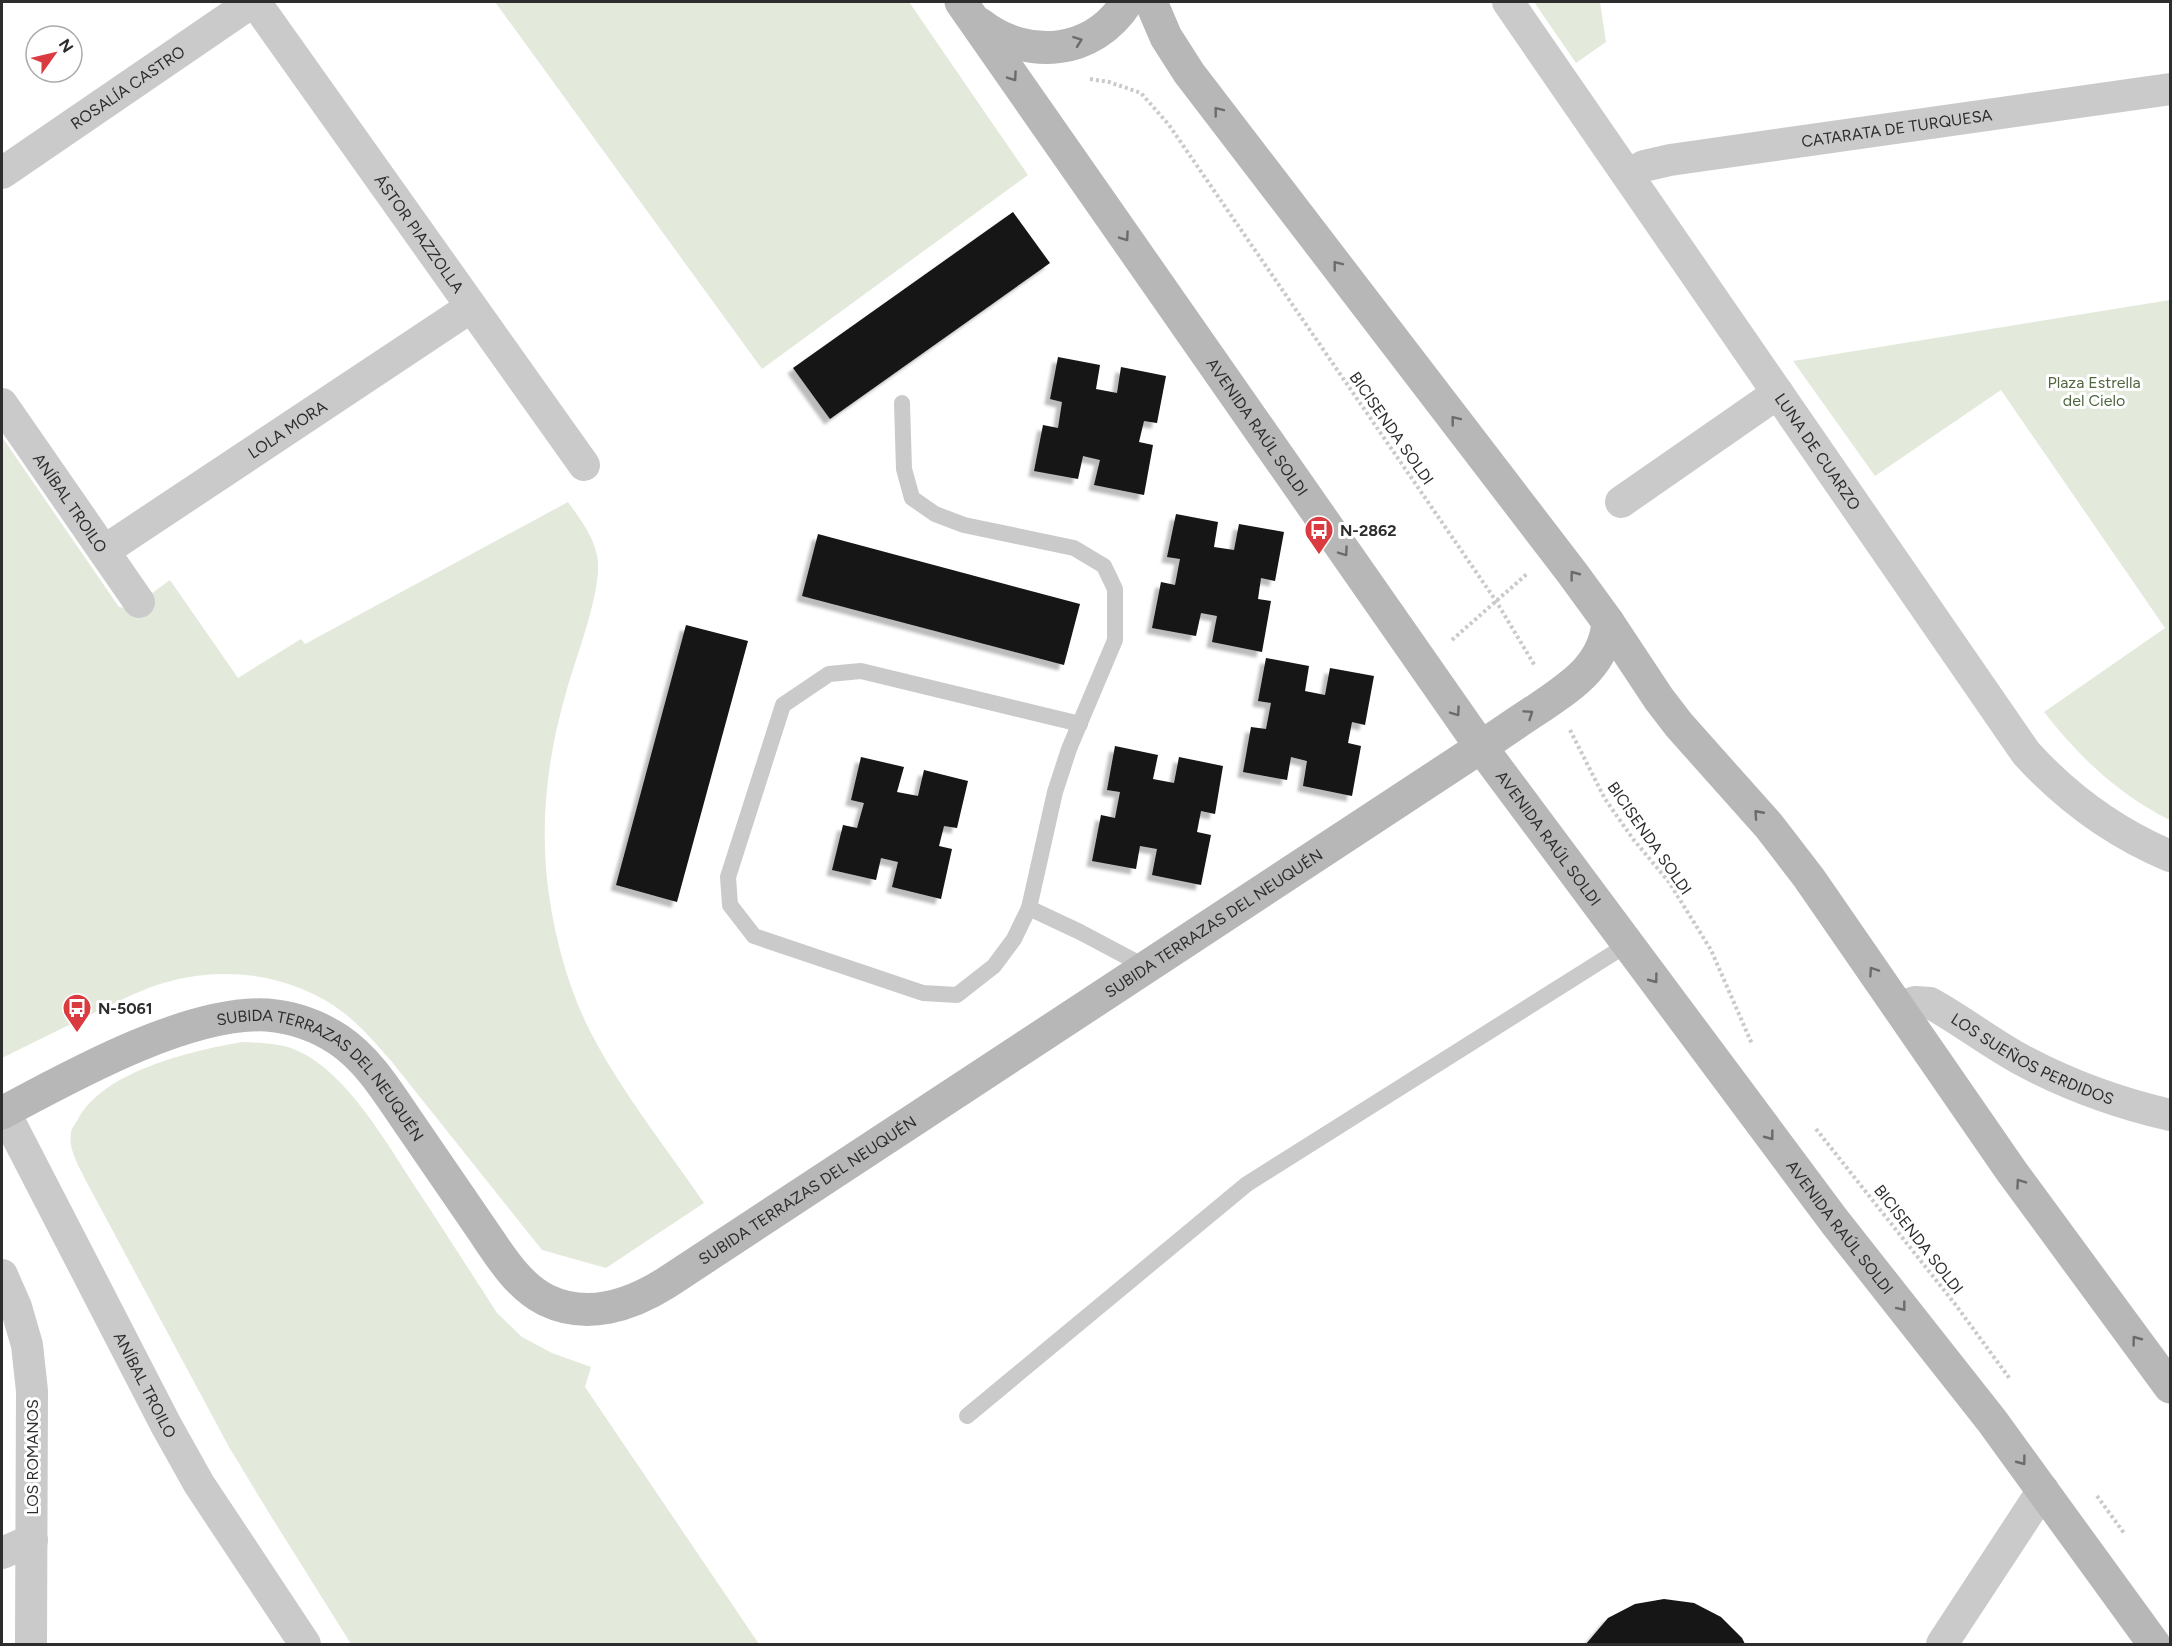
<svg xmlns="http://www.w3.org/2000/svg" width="2172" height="1646" viewBox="0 0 2172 1646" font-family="Figtree,sans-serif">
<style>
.green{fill:#e3eadc}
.building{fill:#141414;filter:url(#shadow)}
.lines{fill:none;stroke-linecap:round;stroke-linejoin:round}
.path{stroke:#cacaca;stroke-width:4;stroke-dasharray:3 3;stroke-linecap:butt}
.lane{stroke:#cacaca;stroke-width:16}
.street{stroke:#cacaca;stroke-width:32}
.secondary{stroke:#b7b7b7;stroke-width:33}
.oneway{stroke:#6b6b6b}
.labels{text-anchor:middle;stroke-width:6;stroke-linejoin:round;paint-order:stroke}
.street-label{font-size:16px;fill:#2d2d2d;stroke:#fff}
.park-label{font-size:16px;fill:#4f663e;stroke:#fff}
.poi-label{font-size:16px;font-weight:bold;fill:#2d2d2d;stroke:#fff;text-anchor:start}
</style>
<defs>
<filter id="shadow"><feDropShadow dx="-5.5" dy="5.5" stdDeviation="1.5" flood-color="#0004"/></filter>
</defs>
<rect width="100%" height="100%" fill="#fff"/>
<g class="green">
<path d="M495,2H909L1028,175L762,369Z"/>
<path d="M1534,2H1600L1606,42L1576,63Z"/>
<path d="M2170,300V820C2119,795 2079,757 2044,712L2165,628L2001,390L1875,476L1793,361Z"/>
<path d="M2,437L119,607L130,609L170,580L238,678L301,639L305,644L568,502C581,520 596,539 598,562C600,595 577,655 567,689C547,757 539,825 549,895C556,943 569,990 591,1033C621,1091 667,1149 704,1203L606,1268L542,1250L392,1062C377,1045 362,1027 344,1013C295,975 226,965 167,982C142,989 119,1001 96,1012C64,1027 33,1043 2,1058Z"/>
<path d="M242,1042C260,1043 279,1043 296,1050C348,1072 390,1149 420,1194C446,1234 472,1274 497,1313L522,1337L552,1353L591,1367L585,1387L759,1644H351L269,1513L229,1447L86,1181C79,1166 68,1150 71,1133C71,1129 75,1124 77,1121C102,1071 191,1051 242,1042Z"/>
</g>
<g class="building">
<path d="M1013,212L1050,263L830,419L793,368Z"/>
<path d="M1058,357L1100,365L1096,389L1117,393L1121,367L1166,376L1157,423L1144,421L1139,442L1153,445L1144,495L1094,485L1100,460L1083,456L1078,479L1034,471L1043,425L1058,428L1062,402L1050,399Z"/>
<path d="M1176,514L1218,522L1214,547L1234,550L1239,524L1284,532L1275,581L1261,578L1258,599L1271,601L1262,652L1212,642L1217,616L1201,613L1196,636L1152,628L1161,582L1175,585L1180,559L1167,557Z"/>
<path d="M818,534L1080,604L1064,665L802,596Z"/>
<path d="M686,625L748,641L677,902L616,885Z"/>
<path d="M1266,658L1309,666L1305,691L1325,695L1330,668L1374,676L1365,725L1352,722L1348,743L1361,746L1352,796L1303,786L1307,761L1291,757L1287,780L1243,772L1251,727L1266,729L1271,703L1258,701Z"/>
<path d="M1115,746L1158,755L1153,779L1174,783L1179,757L1223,766L1215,814L1201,811L1197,832L1211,835L1201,885L1152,875L1157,849L1140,846L1136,869L1092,861L1101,815L1115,818L1120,792L1107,790Z"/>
<path d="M861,757L904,767L897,792L918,796L924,770L968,781L957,828L944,826L939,846L952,849L941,899L892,887L898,862L881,858L876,880L832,870L843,825L857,828L864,803L851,800Z"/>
<path d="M1664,1599L1694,1603L1721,1617L1742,1638L1745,1644H1586L1608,1618L1635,1604Z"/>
</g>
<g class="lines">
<g class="path">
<path d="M1090,79L1109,82L1141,93L1169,125L1496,601L1535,666"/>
<path d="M1452,640L1528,573"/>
<path d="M1570,730L1605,799L1633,839L1669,882L1711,950L1752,1044"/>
<path d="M1816,1129L1955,1304L2010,1379"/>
<path d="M2097,1496L2124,1533"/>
</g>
<g class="lane">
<path d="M902,403L904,469L912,498L935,514L964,525L1074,548L1104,566L1115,589V640L1069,749L1055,792L1029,908L1080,932L1146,967"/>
<path d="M1029,908L1014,939L994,966L957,995L923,993L754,936L730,905L728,877L783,705L829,674L861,671L1080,724"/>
<path d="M967,1416L1247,1184L1628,944"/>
</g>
<g class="street">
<path id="s1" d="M255,2L584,465"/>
<path id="s2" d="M1508,2L2026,753C2066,797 2115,833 2170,856"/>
<path id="s3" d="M2,173L252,2"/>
<path id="s4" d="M1628,175L1644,166L1670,160L2170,89"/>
<path id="s5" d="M2,404L139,602"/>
<path d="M1621,502L1778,393"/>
<path id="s6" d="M104,551L471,307"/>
<path id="s7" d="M1898,1007L1915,1002L1930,1003C1961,1020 1989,1042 2020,1059C2068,1085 2118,1103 2170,1115"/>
<path id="s8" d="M4,1111L166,1425L199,1484L305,1644"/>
<path d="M2,1275L16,1307L27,1345L32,1391L31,1644"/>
<path d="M2,1553L32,1540"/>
<path d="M1942,1644L2043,1490"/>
</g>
<g class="secondary">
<path id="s9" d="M961,2L1481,747L1835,1222L1992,1421L2154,1644"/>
<path d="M1151,2L1166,37L1189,73L1573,574L1608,622L1659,699L1679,725L1769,826L1809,878L2012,1172L2170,1387"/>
<path d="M980,24C1028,61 1093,55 1127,2"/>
<path id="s10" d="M2,1113C71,1076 187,1011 267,1015C292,1017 318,1026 339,1040C370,1061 390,1096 411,1126C435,1161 459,1196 483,1231C500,1256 518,1286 546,1300C587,1320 631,1305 666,1283L1481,747C1500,734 1519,721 1539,708C1571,686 1605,665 1608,622"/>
</g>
</g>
<defs><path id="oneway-chevron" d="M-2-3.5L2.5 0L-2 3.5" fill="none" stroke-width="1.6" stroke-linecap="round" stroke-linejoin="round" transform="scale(1.5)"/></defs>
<g class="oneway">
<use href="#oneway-chevron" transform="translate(1078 41) rotate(-20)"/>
<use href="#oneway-chevron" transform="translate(1013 77) rotate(55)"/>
<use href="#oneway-chevron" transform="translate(1218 111) rotate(-128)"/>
<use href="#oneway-chevron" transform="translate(1125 237) rotate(55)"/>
<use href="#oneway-chevron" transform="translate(1337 265) rotate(-128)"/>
<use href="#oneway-chevron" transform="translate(1455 420) rotate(-128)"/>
<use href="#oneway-chevron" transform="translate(1344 552) rotate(55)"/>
<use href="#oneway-chevron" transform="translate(1574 575) rotate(-127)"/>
<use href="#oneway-chevron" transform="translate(1456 712) rotate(55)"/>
<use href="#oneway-chevron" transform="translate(1529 714) rotate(-34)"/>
<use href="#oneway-chevron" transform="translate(1758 814) rotate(-132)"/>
<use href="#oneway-chevron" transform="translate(1873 971) rotate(-124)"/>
<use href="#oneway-chevron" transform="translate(1654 979) rotate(53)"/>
<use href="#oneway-chevron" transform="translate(1770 1136) rotate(53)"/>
<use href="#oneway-chevron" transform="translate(2020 1183) rotate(-125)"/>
<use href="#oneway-chevron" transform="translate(1902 1307) rotate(52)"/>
<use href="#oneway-chevron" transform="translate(2136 1340) rotate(-127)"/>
<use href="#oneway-chevron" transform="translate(2022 1461) rotate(53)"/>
</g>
<defs>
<g id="bus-pin" transform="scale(1.5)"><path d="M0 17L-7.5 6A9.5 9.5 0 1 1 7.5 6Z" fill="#d93b40" stroke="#fff"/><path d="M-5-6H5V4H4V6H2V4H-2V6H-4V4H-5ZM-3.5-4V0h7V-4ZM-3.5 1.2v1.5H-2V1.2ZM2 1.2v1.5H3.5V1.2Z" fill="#fff"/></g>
</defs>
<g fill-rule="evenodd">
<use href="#bus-pin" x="1319" y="530"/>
<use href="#bus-pin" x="77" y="1008"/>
</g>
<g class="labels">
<g class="street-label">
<text dy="6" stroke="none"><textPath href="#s3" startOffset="152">ROSALÍA CASTRO</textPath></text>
<text dy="6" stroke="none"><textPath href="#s4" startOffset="274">CATARATA DE TURQUESA</textPath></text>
<text dy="6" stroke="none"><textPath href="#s1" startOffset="284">ÁSTOR PIAZZOLLA</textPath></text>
<text dy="6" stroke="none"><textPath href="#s9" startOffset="518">AVENIDA RAÚL SOLDI</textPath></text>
<text transform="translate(1392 428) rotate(55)" y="6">BICISENDA SOLDI</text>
<text dy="6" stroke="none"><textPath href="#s6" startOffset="220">LOLA MORA</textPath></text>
<text dy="6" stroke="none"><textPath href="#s2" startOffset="546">LUNA DE CUARZO</textPath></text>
<text dy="6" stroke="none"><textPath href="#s5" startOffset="120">ANÍBAL TROILO</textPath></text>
<text dy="6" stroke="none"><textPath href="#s9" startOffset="1022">AVENIDA RAÚL SOLDI</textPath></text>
<text transform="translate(1650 838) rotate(55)" y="6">BICISENDA SOLDI</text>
<text dy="6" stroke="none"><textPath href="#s10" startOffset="1479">SUBIDA TERRAZAS DEL NEUQUÉN</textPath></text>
<text dy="6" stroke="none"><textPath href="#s7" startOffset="150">LOS SUEÑOS PERDIDOS</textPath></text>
<text dy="6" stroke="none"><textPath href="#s10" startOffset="363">SUBIDA TERRAZAS DEL NEUQUÉN</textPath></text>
<text dy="6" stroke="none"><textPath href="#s10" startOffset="993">SUBIDA TERRAZAS DEL NEUQUÉN</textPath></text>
<text dy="6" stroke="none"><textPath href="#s9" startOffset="1508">AVENIDA RAÚL SOLDI</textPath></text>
<text transform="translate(1919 1239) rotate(52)" y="6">BICISENDA SOLDI</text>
<text dy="6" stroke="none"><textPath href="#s8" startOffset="308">ANÍBAL TROILO</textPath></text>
<text transform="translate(32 1457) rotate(-90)" y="6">LOS ROMANOS</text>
</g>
<g class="park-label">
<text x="2094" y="388">Plaza Estrella<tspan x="2094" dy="18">del Cielo</tspan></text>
</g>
<g class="poi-label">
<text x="1340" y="536">N-2862</text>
<text x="98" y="1014">N-5061</text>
</g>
</g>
<rect width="2172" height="1646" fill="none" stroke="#2d2d2d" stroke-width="6"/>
<g transform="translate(54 54) rotate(56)"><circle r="28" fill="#ffffff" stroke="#ababab" stroke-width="1.5"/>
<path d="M0-4.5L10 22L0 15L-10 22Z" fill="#d93b40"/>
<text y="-9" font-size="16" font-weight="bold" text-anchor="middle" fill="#2d2d2d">N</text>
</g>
</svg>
